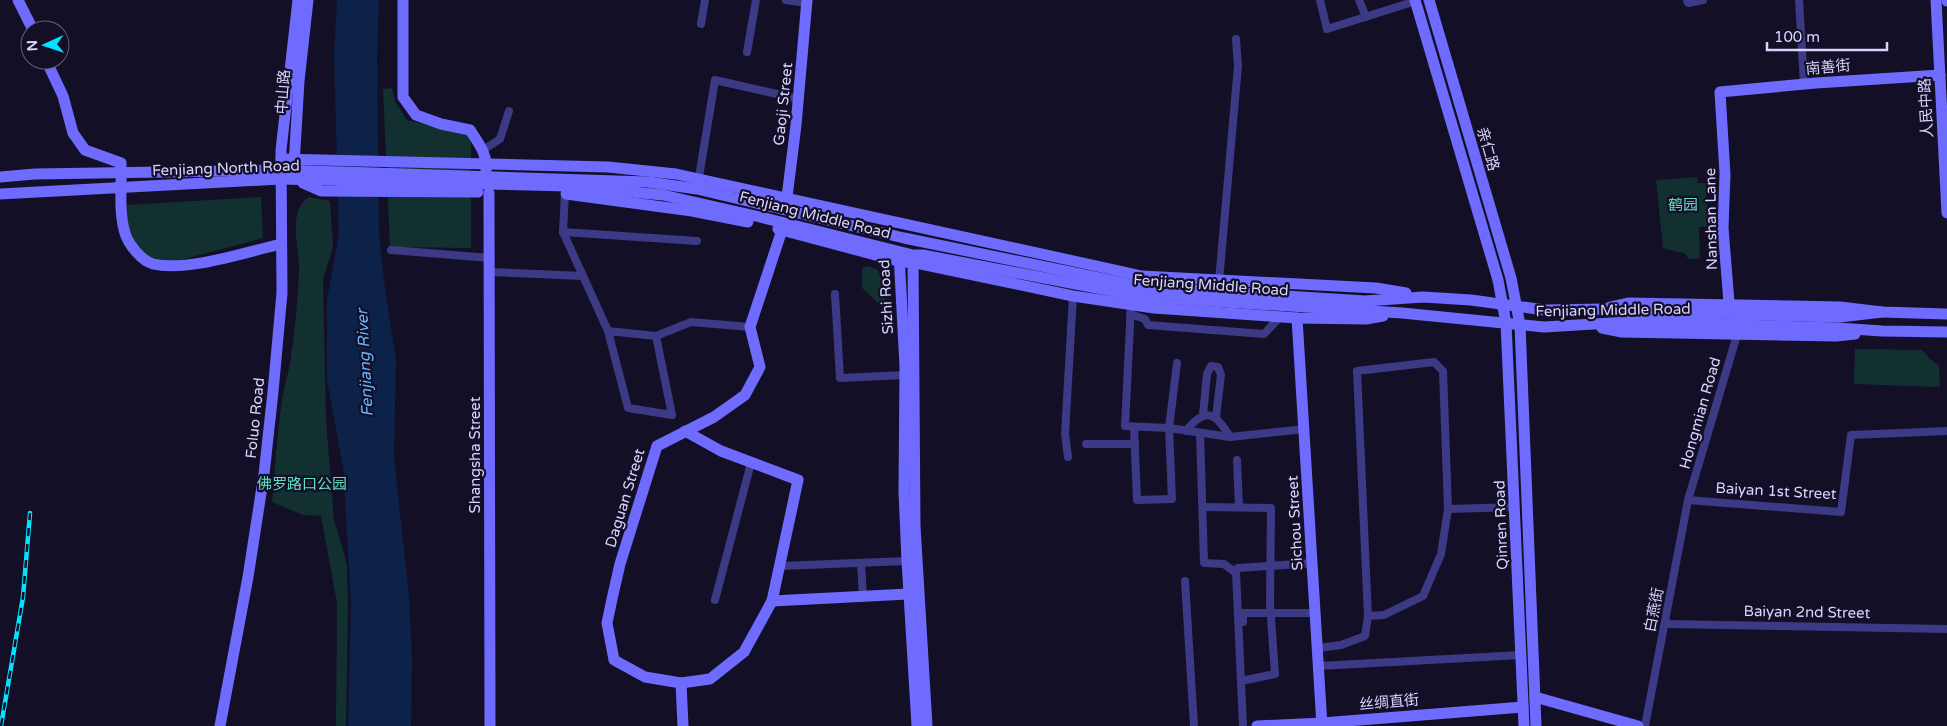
<svg xmlns="http://www.w3.org/2000/svg" width="1947" height="726" viewBox="0 0 1947 726" font-family="'Varela Round','Noto Sans SC',sans-serif">
<style>
.green{fill:#12302f}
.water{fill:#0c2248}
.lines{fill:none;stroke-linecap:round;stroke-linejoin:round}
.street{stroke:#3d3a85;stroke-width:8}
.secondary{stroke:#6f6bff;stroke-width:11}
.rail-casing{stroke:#00e5ff;stroke-width:4.5}
.rail{stroke:#130f26;stroke-width:2.5;stroke-dasharray:8;stroke-linecap:butt}
.secondary-bridge{stroke:#6f6bff;stroke-width:11}
.labels{text-anchor:middle;stroke-width:4.5;stroke-linejoin:round;paint-order:stroke}
.street-label{font-size:15px;fill:#d9d4ff;stroke:#130f26}
.park-label{font-size:15px;fill:#5fe0c0;stroke:#130f26}
.water-label{font-size:16px;font-style:italic;fill:#62b6ff;stroke:#130f26}
</style>
<rect width="100%" height="100%" fill="#130f26"/>
<g class="green">
<path d="M392,88L395,101L407,120L471,136V248L390,247L383,89Z"/>
<path d="M1697,177L1698,183H1706L1708,227H1699L1700,258L1688,259L1686,254L1663,248L1656,180Z"/>
<path d="M261,197L263,238L166,264C133,255 128,236 126,205Z"/>
<path d="M309,197L330,201L333,247L323,279L326,419L334,520L344,553L347,567L348,602L346,726H336L337,603L321,516L303,515L272,502C275,468 277,434 282,400C284,387 288,375 290,363C295,332 298,299 299,268C299,246 287,211 309,197Z"/>
<path d="M868,266L878,270C884,284 885,296 886,311L862,288V268Z"/>
<path d="M1855,349L1922,350L1930,359L1939,365L1940,387L1854,384Z"/>
</g>
<path class="water" d="M337,0H379L377,55L379,234L386,297L396,359L394,457L409,596L412,658L411,726H348L351,602L343,467L327,380V300L339,234L334,55Z"/>
<g class="lines">
<g class="street">
<path d="M786,0L806,3"/>
<path d="M1320,0L1327,29L1416,1"/>
<path d="M1359,0L1366,17"/>
<path d="M1687,0L1688,3L1703,0"/>
<path d="M1799,0L1804,84"/>
<path d="M701,24L705,0"/>
<path d="M747,52L756,0"/>
<path d="M483,150L500,139L509,111"/>
<path d="M698,183L715,80L799,99"/>
<path d="M565,193L563,232L608,331L628,408L672,415L656,336L608,331"/>
<path d="M563,232L697,241"/>
<path d="M391,250L490,258"/>
<path d="M490,272L583,276"/>
<path d="M1219,281L1238,66L1236,39"/>
<path d="M835,294L840,378L905,375"/>
<path d="M1131,305L1125,426L1169,428L1230,437L1305,429"/>
<path d="M1130,314L1145,319L1148,325L1264,334L1279,318"/>
<path d="M656,336L691,322L750,327"/>
<path d="M1203,415L1207,374L1211,366L1218,367L1221,375L1216,417"/>
<path d="M1134,427L1137,500L1172,499L1169,428L1177,363"/>
<path d="M1186,431C1206,406 1216,413 1230,437"/>
<path d="M1200,433L1204,563L1224,564L1236,573L1243,726"/>
<path d="M1086,444H1135"/>
<path d="M1068,457L1065,434L1073,296"/>
<path d="M1237,460L1239,507"/>
<path d="M1688,500L1841,512L1851,435L1947,431"/>
<path d="M1204,507L1271,508L1270,604L1275,674L1246,680"/>
<path d="M861,563L863,597"/>
<path d="M780,566L907,561"/>
<path d="M1238,568L1313,563"/>
<path d="M1185,581L1194,726"/>
<path d="M715,600L751,463"/>
<path d="M1368,616L1357,371L1434,362L1443,371L1448,509"/>
<path d="M1243,622V613H1316"/>
<path d="M1666,624L1947,629"/>
<path d="M1318,648L1341,645L1365,636L1368,616L1384,615L1423,596L1441,554L1448,509L1515,507"/>
<path d="M1319,666L1521,655"/>
<path d="M1645,726L1688,500L1737,335"/>
</g>
<g class="secondary">
<path d="M18,0L33,30"/>
<path d="M403,0V97L416,115L441,124L470,130C478,143 488,154 486,171"/>
<path d="M1415,0L1498,280L1506,323L1524,726"/>
<path d="M1429,0L1511,278L1520,325L1536,726"/>
<path d="M1936,0L1947,213"/>
<path d="M1947,0V1"/>
<path d="M46,60L63,96L73,133L85,150L121,163C122,187 118,214 126,236C130,246 142,261 153,264C187,272 246,252 281,244"/>
<path d="M281,159L608,167L676,174L1142,276L1376,288L1406,293"/>
<path d="M294,165L299,81L308,0"/>
<path d="M281,170L648,182L697,189L904,238L1143,287L1365,301L1423,297L1471,300L1545,310L1606,309L1627,312L1840,317L1882,312"/>
<path d="M280,179L568,186L663,195L760,217L913,255H923L1144,297L1402,313L1544,327L1627,322L1838,328L1882,331L1947,332"/>
<path d="M303,183L321,191L478,192"/>
<path d="M489,193L490,726"/>
<path d="M566,194L692,211L748,222"/>
<path d="M786,205L796,125L807,0"/>
<path d="M778,229L898,261L921,264L1073,296L1154,308L1297,318L1366,319L1383,316"/>
<path d="M899,254L905,366L904,492L907,561L917,726"/>
<path d="M913,258L915,526L927,726"/>
<path d="M1610,307L1628,303L1840,307L1882,312L1947,314"/>
<path d="M1730,315L1723,228L1725,174L1720,92L1816,83L1940,75"/>
<path d="M1297,318L1322,726"/>
<path d="M1602,328L1622,332L1836,336L1855,334"/>
<path d="M772,601L908,594"/>
<path d="M681,683L710,679L744,652L772,601L798,480L721,451L685,431"/>
<path d="M1535,697L1638,726"/>
<path d="M220,726L248,577L264,474L273,392L282,293L281,150L298,0"/>
<path d="M683,726L681,683L645,677L614,660L607,623L612,599L620,564L657,446L714,417L745,395L760,367L750,327L782,230"/>
<path d="M1257,726L1322,723L1523,707"/>
</g>
<g class="rail-casing">
<path id="rail" d="M1,726L23,597L30,513"/>
</g>
<use href="#rail" class="rail"/>
<g class="secondary-bridge">
<path d="M0,177L35,174L281,170"/>
<path d="M0,194L280,179"/>
</g>
</g>
<g class="labels">
<g class="street-label">
<text transform="translate(1828 67) rotate(-5)" y="5">南善街</text>
<text transform="translate(283 92) rotate(-86)" y="5">中山路</text>
<text transform="translate(783 104) rotate(-84)" y="5">Gaoji Street</text>
<text transform="translate(1926 108) rotate(-93)" y="5">人民中路</text>
<text transform="translate(1488 149) rotate(74)" y="5">亲仁路</text>
<text transform="translate(226 168) rotate(-2)" y="5">Fenjiang North Road</text>
<text transform="translate(815 215) rotate(14)" y="5">Fenjiang Middle Road</text>
<text transform="translate(1711 219) rotate(-91)" y="5">Nanshan Lane</text>
<text transform="translate(1211 285) rotate(4)" y="5">Fenjiang Middle Road</text>
<text transform="translate(886 297) rotate(-93)" y="5">Sizhi Road</text>
<text transform="translate(1613 310) rotate(-1)" y="5">Fenjiang Middle Road</text>
<text transform="translate(1700 413) rotate(-74)" y="5">Hongmian Road</text>
<text transform="translate(255 418) rotate(-84)" y="5">Foluo Road</text>
<text transform="translate(475 455) rotate(-90)" y="5">Shangsha Street</text>
<text transform="translate(1776 491) rotate(3)" y="5">Baiyan 1st Street</text>
<text transform="translate(625 498) rotate(-73)" y="5">Daguan Street</text>
<text transform="translate(1295 523) rotate(-93)" y="5">Sichou Street</text>
<text transform="translate(1501 525) rotate(-92)" y="5">Qinren Road</text>
<text transform="translate(1654 610) rotate(-79)" y="5">白燕街</text>
<text transform="translate(1807 612) rotate(1)" y="5">Baiyan 2nd Street</text>
<text transform="translate(1389 702) rotate(-5)" y="5">丝绸直街</text>
</g>
<g class="park-label">
<text x="1683" y="210">鹤园</text>
<text x="302" y="489">佛罗路口公园</text>
</g>
<g class="water-label">
<text transform="translate(364 363) rotate(-93)" y="6">Fenjiang River</text>
</g>
</g>
<g transform="translate(45 45) rotate(267)"><circle r="24" fill="#130f26" stroke="#625e7d"/>
<path d="M0-4L9 19L0 12L-9 19Z" fill="#00e5ff"/>
<text y="-8" font-size="14" font-weight="bold" text-anchor="middle" fill="#d9d4ff">N</text>
</g>
<path d="M1767 42v8h120v-8" fill="none" stroke="#d9d4ff" stroke-width="2.5"/>
<text x="1774" y="42" font-size="15" fill="#d9d4ff" stroke="#130f26" stroke-width="4" paint-order="stroke">100 m</text>
</svg>
